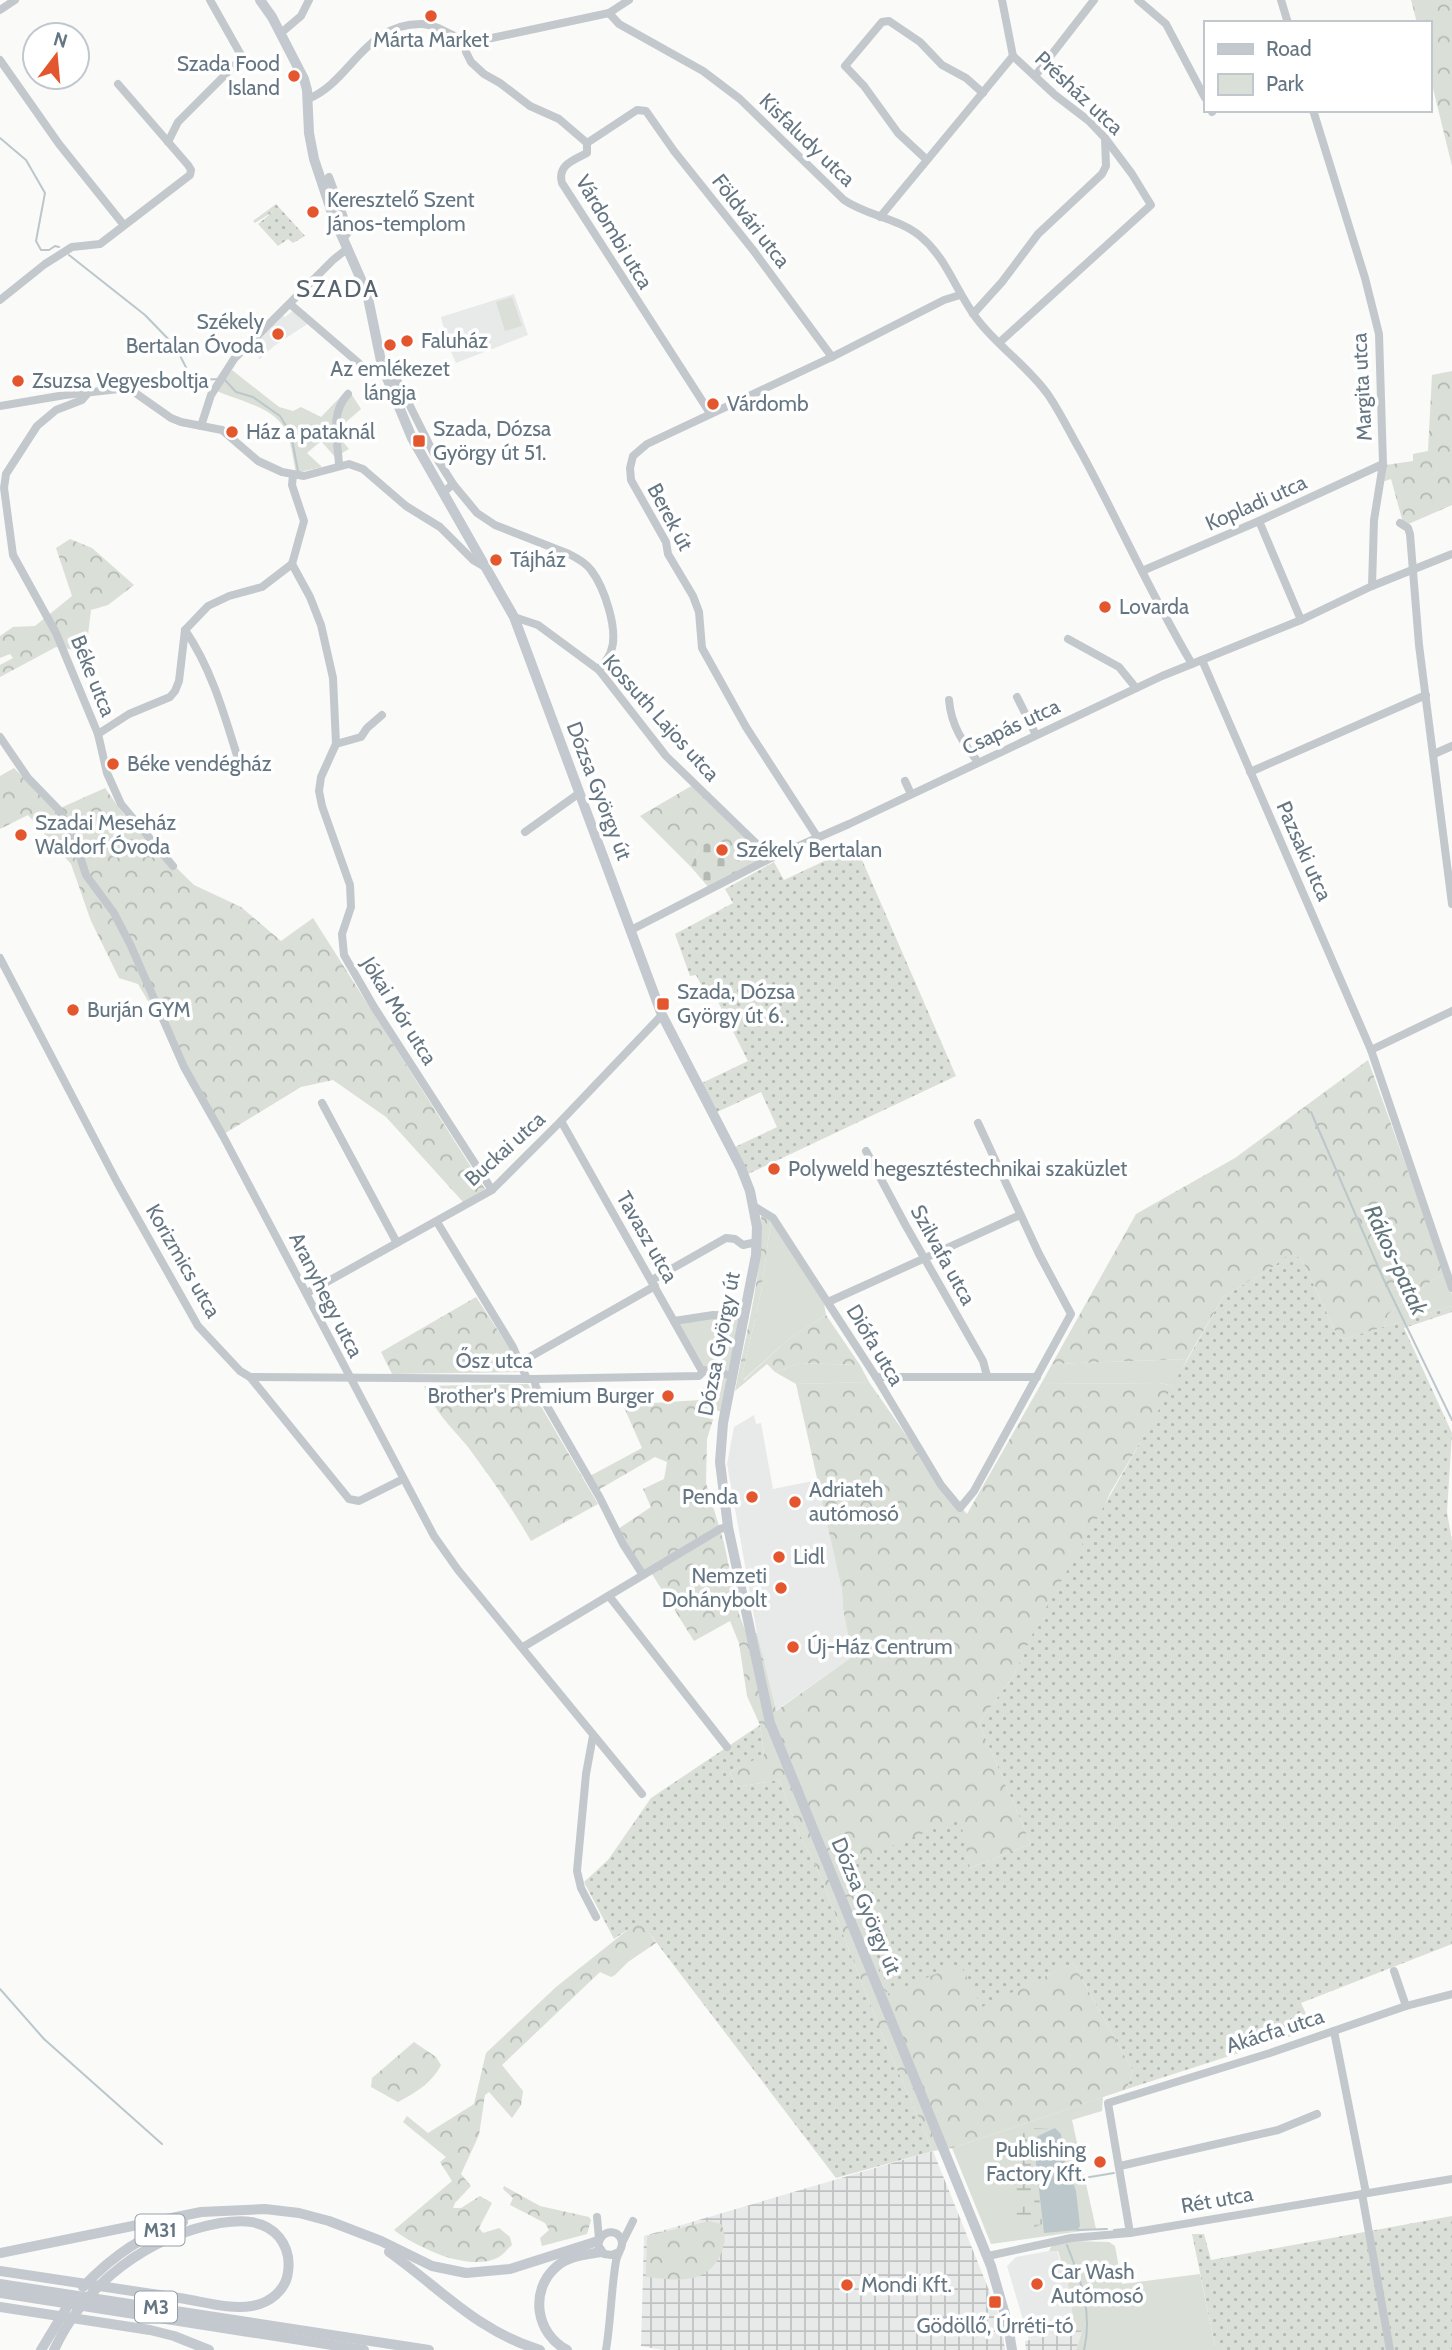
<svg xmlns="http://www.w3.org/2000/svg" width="1452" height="2350" viewBox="0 0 1452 2350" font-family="Cabin,sans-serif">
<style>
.built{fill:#e8e9e9}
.industrial{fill:url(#industrial-grid)}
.green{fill:#dadfd7}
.forest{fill:url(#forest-crowns)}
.wetland{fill:url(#wetland-marsh)}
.cemetery{fill:url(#cemetery-stones)}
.garden{fill:url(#garden-dots)}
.water{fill:#bbc7cb}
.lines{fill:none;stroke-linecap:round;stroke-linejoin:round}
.stream{stroke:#bbc7cb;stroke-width:2}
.minor{stroke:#c3c8cc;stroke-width:8}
.major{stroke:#c3c9ce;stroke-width:10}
.highway{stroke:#c3c9ce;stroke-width:10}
.poi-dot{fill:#e4572e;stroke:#fff;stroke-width:2.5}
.labels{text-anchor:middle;stroke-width:7;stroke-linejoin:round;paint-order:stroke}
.shield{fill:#fff;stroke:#939fa8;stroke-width:2}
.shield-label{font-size:19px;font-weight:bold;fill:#657683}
.poi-label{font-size:21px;fill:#657683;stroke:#fff;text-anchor:start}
.street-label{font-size:21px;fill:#657683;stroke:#fff}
.water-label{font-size:23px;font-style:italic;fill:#60757c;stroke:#fff}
.quarter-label{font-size:24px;letter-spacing:2px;fill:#57646e;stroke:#fff}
</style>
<defs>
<pattern id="industrial-grid" width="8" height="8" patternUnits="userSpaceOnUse" patternTransform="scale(1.75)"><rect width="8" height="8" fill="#e8e9e9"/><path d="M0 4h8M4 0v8" fill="none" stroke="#c0c1c2"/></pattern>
<pattern id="forest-crowns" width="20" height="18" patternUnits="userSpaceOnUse" patternTransform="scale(1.75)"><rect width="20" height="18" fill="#dadfd7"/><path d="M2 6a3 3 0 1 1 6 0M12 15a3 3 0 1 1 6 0" fill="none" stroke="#b4b9b4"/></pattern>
<pattern id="wetland-marsh" width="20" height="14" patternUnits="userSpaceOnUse" patternTransform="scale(1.75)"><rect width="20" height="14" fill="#dadfd7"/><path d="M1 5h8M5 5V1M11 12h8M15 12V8" fill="none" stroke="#b4b9b4"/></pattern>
<pattern id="cemetery-stones" width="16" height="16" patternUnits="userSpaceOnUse" patternTransform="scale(1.75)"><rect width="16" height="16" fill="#dadfd7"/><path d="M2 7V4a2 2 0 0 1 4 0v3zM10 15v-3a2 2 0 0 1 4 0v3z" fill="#b4b9b4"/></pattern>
<pattern id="garden-dots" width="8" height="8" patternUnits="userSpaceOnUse" patternTransform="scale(1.75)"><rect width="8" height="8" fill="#dadfd7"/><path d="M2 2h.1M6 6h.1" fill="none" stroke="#b4b9b4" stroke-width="1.8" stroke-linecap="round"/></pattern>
</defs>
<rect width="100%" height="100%" fill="#fafaf8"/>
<g class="built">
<path d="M514,294L528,335L456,363L448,345L441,317Z"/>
<path d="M294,310L309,323L274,346L260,359L248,349L265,330L267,331L272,328L270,325L275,324L281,314L285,317Z"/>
<path d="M754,1415L756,1424L761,1423L773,1489L818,1480L842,1590L843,1608L852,1657L775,1711L757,1633L727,1464L734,1427Z"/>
<path d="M1054,2250L1057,2251L1068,2285L1075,2330L1029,2340L1007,2266L1016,2257Z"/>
</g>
<g class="industrial">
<path d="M933,2151L1001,2320L1005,2350H663L641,2346L644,2236Z"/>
<path d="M1075,2330H1082L1076,2350H1026L1025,2341Z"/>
</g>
<g class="green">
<path d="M512,297L522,326L505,331L496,302Z"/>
<path d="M232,370L279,407L293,411L301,407L321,417L348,389L361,409L337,430V435L349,449L335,457L321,441L307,453L322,467L296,473C293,460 292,446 287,434C277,407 241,402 217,391Z"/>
<path d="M771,1221L824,1304L826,1315L790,1338L743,1380H741L761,1292Z"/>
<path d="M1445,1274L1452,1294V1306L1384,1327L1388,1314L1431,1281Z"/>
<path d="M740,1317L728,1371L724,1372L704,1366L680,1324L685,1320Z"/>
<path d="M1187,1359L1174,1386L1159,1383L1041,1384L1052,1364Z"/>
<path d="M800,1363L860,1365L869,1382L796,1384L775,1372Z"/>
<path d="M721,1376L727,1380L722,1412C713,1410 709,1403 700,1400L703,1388Z"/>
<path d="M1103,2097L1102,2111L1072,2120L1096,2229L991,2244L952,2148Z"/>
<path d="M1069,2241L1109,2242L1115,2246L1122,2284L1200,2274L1216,2350H1076L1082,2331L1075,2330L1068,2285L1058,2251H1049L1052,2245Z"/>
</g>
<g class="forest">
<path d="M1411,0H1452V166L1429,72V23H1417Z"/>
<path d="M1452,371V505L1404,526L1391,479L1382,482L1386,465L1413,461V454L1428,451L1432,375Z"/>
<path d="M70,539L92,548L134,585L108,605L91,610L87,643L82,651L56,647L0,677V665L13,658L10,654L0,658V636L13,627L35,626L72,596L56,548Z"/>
<path d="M14,768L56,810L105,788L127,819L194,885L241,907L281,941L313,918L485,1189L464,1203L386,1117L333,1080L301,1087L219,1137L184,1062L138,984L119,978L91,921L71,864L28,815L0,829V776Z"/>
<path d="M693,785L767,857L740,873L702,840L691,867L640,816Z"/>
<path d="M1368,1060L1445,1274L1431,1281L1388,1314L1384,1327L1344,1339L1337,1335L1302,1260L1295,1255L1288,1256L1273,1267L1223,1297L1187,1359L1052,1364L1136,1214L1235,1158Z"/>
<path d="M761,1214L771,1221L761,1292L741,1380H744L790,1338L826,1315L860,1365L800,1363L775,1372L767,1364L735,1391C746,1333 763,1274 761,1214Z"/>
<path d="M476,1297L514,1355L521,1372L392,1374L381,1352Z"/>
<path d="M869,1382L941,1485L967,1514L1041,1384L1159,1383L1174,1386L1110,1493L1098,1521L1039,1622L1014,1675L979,1723L1031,1844L970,1868L959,1819L960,1963L982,2006L1073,1963L1133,2071L1127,2089L952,2148L933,2151L885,2042L819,1873L800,1835L779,1780L736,1787L730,1772L764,1754L760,1725L747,1696L739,1643L730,1621L694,1641L652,1574L640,1569L618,1529L651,1507L643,1489L664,1479L667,1462L655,1457L598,1490L590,1476L642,1448L623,1405L700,1400L707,1402L716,1410L707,1439L706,1483L724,1543L739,1614L747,1635L757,1633L776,1711L852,1657L843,1608L842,1590L796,1384Z"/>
<path d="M528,1384L598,1504L531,1541C512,1508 491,1478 468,1447C450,1425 436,1414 424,1386Z"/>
<path d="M640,1920L656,1943L628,1962L615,1975L611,1977L600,1972L502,2065L523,2091L521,2105L512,2118L489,2092L485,2095L479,2135L461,2174L471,2186L455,2203L453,2208H461L480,2196L492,2203L479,2228L483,2233L499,2228L510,2237L512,2245C508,2248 504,2254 499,2257C470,2273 418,2248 394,2230L452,2181L440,2162L446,2157L403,2122L407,2116L428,2133L474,2104L486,2053L556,1987Z"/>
<path d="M414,2042L436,2057L441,2065C432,2083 415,2093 398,2102L371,2087L372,2078Z"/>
<path d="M504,2186L540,2206L589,2217L591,2220L587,2234L542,2246L540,2238L549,2230L545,2223L510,2205L513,2198L503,2189Z"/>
<path d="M709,2221L721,2224C727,2237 725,2244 720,2256C705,2286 674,2280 646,2277L647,2236Z"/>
</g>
<path class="wetland" d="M1033,2128L1051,2129L1036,2138L1034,2144L1042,2224L1031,2229L1024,2230L1013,2218L1014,2200L1002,2176L998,2150L1000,2140L1006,2136Z"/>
<path class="cemetery" d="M702,840L726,844L740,873L710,889L691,867Z"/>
<g class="garden">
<path d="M276,204L305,236L293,243L288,239L278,246L258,224L274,211L255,223L253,221Z"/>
<path d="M856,846L956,1076L748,1174L735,1147L777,1127L761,1092L717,1112L700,1084L748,1061L711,988L704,990L696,975L690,976L675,934L733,903L725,889L774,862L784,880Z"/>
<path d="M1288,1255H1295L1302,1260L1337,1335L1344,1339L1452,1306V1312L1404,1328L1452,1433L1447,1512L1452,1541V1944L1301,2003L1313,2029L1127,2089L1133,2071L1073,1963L982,2007L960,1964L887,1994L843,1866L960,1818L970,1868L1031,1844L979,1723L1014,1675L1038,1622L1223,1297L1273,1267Z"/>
<path d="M760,1725L764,1755L730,1772L736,1787L779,1780L800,1835L819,1873L885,2042L933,2151L836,2178L640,1921L614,1939L584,1882L608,1860L651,1798Z"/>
<path d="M1452,2216V2350H1216L1192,2234H1204L1211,2260Z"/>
</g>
<path class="water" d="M1055,2128L1061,2134L1064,2159L1076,2191L1080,2226L1077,2230L1044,2233L1034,2145L1038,2136Z"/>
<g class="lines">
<g class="stream">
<path d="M0,138L26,160L45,193L36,241L41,250H49L55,246L59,247"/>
<path d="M69,255L145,315L175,346L191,377L198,380L219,379"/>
<path d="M224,379L236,392L253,397L280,416L291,434L298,471"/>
<path d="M1311,1112L1383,1278L1452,1420"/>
<path d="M0,1989L44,2039L162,2144"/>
<path d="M1072,2180L1114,2173"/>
<path d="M1077,2230L1107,2229"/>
<path d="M1114,2230L1125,2229"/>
<path d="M1067,2245C1081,2281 1093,2312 1084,2350"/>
</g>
<g class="minor">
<path d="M1138,0L1166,24L1205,98"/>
<path d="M1281,0L1288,23"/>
<path d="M0,10L15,0"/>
<path d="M609,13L619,24L703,71L740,99L844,200C867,216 898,218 920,236C947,258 956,292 977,319C998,347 1029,367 1049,396C1061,414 1070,433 1081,452C1119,522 1151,595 1192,664"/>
<path d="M281,33L301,16L309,0"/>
<path d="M465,41L466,52L471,62L484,74L500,83L530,106L559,119L587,143V153C574,160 557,165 562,183L710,413"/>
<path d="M0,60L59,144L123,224"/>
<path d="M1035,76L1094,0"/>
<path d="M308,99C351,82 364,23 422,24C441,25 455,40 473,42L609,13L629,0"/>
<path d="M1211,110L1212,112"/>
<path d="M1313,110L1365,278L1379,334L1383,464L1374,520L1372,586"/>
<path d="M168,142L178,122L241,59V55L210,0"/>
<path d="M587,143L637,110L646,111L674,151L753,250L832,357"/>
<path d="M927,160L898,133L864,86L845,66L882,22L889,21L920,42L942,65L966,78L983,93"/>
<path d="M329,177L349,231L343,239"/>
<path d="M880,217L1013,56"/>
<path d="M0,300L45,264L72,247L100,244L190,175L191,170L188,165L118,84"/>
<path d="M290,304L368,371L382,366"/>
<path d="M973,314L1002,282L1038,234L1102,174L1106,166L1105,138"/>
<path d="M1000,342L1151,205L1132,174L1105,138L1089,121L1055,95L1013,56L1002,0"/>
<path d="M386,375L393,372L434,454L453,484"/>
<path d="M88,393L82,400L56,410L37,426L6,474L4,488L13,555L56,633L98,734L107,773L121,804L173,866"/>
<path d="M0,406L65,395L119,389L134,392L171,418L181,422L222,430L258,461L282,472L304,476L349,464L363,469L406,506L440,527L473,560L485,567"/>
<path d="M201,426L211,395L234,359L333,260L348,248"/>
<path d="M339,465C338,441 329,414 348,394"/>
<path d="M293,475L292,485L304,521L292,564L310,597L321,625L333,678L336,744L321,777L319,791L322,806L350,885L351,907L342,934L344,955L374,1007L492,1190"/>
<path d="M444,492L453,484L477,513L495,525L569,554C577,558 586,563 591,570C604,587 619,630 611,651C609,658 603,664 599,670"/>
<path d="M1259,521L1301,620"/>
<path d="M1400,523L1408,528L1410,534L1419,645L1452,904"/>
<path d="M1142,571L1259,521L1383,464"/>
<path d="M514,617L538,625L599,670L666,756L771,858"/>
<path d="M185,630C212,669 225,717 239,762"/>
<path d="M1068,639L1119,667L1136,688"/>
<path d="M1202,660L1371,1050L1452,1288"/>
<path d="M1017,697L1036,735"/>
<path d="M949,700C951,725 963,743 978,762"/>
<path d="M98,734L129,714L170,697L175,691L179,681L185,630L208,606L229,596L262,587L292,564"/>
<path d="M0,737L28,778L59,810L74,838L86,875L114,913L131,946L184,1067L223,1136L434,1536L458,1570L642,1794"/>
<path d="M336,744L361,737L367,728L382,715"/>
<path d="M1434,754L1452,746"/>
<path d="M1250,772L1426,695"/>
<path d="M905,781L911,794"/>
<path d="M525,832L578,794"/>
<path d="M818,838L746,727L702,648L699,612L693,596L668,554L666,542L631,480L630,468L633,456L647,444L832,357L944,300L960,295"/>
<path d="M631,930L771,858L849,824L1162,676L1301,620L1372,586L1452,554"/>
<path d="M0,958L117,1182L198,1326L240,1371L250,1377L349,1499L359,1501L403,1479"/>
<path d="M1371,1050L1452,1011"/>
<path d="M322,1103L397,1243"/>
<path d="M561,1121L702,1371"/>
<path d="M866,1151L906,1226L983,1361L987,1376"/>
<path d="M755,1207L773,1218L876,1377L941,1485L960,1508L974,1491L1071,1314L1039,1254L978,1123"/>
<path d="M437,1222L513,1347L527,1379"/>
<path d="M652,1280L726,1238L735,1239L743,1245L757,1242"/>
<path d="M307,1293L492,1190L561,1121L662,1015"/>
<path d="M828,1302L1020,1215"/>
<path d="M674,1321L713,1315L745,1316"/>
<path d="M521,1362L655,1286"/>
<path d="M250,1377L534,1379L699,1376L705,1370L733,1376"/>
<path d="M876,1377H1037"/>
<path d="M534,1379L536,1387L600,1498L623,1544L643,1575"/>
<path d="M609,1596L727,1747"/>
<path d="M523,1647L720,1529L728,1527"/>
<path d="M593,1736L586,1774L577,1871L581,1888L596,1917"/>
<path d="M1394,1971L1406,2006"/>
<path d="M1334,2031L1366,2193"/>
<path d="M1120,2166L1278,2130L1317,2114"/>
<path d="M1362,2194L1390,2350"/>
<path d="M597,2217L599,2239"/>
<path d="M1130,2233L1108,2103L1270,2053L1406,2006L1452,1994"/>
<path d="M622,2243L633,2221"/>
<path d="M988,2256L1071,2238L1130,2233L1452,2179"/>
<path d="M606,2350C611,2320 611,2290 616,2261C617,2255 621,2250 622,2245C623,2229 601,2227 598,2245L604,2254L612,2255L619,2252"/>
</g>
<path class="major" d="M260,0L272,17L304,79L307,90L309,133L314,159L333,216L367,293L382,366L412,438L514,617L662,1015L741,1168L750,1191L757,1227L756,1255L723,1423L720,1462L728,1527L770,1723L991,2266L1008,2325L1012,2350"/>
<g class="highway">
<path d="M389,2252C440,2288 477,2331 540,2350"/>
<path d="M0,2253L201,2212L265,2209L299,2213L329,2221L381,2241L432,2266L466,2273L510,2269L598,2241"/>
<path d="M0,2271C60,2280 119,2289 179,2298C202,2301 229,2310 252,2306C270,2303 286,2290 288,2272C290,2259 287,2247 279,2237C264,2219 241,2220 220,2223C148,2236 85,2283 54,2350"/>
<path d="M0,2284L429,2350"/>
<path d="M83,2287C111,2257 144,2234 183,2222"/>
<path d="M0,2293L364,2350"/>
<path d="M0,2307L150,2330L174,2336L209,2350"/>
<path d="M41,2350L70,2302"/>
<path d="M567,2350C536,2334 529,2291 556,2267C568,2256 585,2255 601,2252"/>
</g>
</g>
<g class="poi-dot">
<circle cx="431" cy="16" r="7"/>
<circle cx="294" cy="76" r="7"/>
<circle cx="313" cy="212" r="7"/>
<circle cx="278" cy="334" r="7"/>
<circle cx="407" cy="341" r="7"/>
<circle cx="390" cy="345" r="7"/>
<circle cx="18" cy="381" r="7"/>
<circle cx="713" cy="404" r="7"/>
<circle cx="232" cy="432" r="7"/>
<rect x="412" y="434" width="14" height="14" rx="3.5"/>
<circle cx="496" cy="560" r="7"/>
<circle cx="1105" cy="607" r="7"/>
<circle cx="113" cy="764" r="7"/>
<circle cx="21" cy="835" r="7"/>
<circle cx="722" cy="850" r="7"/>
<rect x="656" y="997" width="14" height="14" rx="3.5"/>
<circle cx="73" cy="1010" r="7"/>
<circle cx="774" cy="1169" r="7"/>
<circle cx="668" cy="1396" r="7"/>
<circle cx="752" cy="1497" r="7"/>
<circle cx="795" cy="1502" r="7"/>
<circle cx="779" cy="1557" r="7"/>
<circle cx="781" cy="1588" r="7"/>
<circle cx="793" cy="1647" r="7"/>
<circle cx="1100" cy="2162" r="7"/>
<circle cx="1037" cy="2284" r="7"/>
<circle cx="847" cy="2285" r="7"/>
<rect x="988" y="2295" width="14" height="14" rx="3.5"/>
</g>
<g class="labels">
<g class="shield">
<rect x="135.5" y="2214.5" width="49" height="31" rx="5"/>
<rect x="135" y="2291.5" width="42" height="31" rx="5"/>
</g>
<g class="shield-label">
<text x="160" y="2237">M31</text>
<text x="156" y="2314">M3</text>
</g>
<g class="poi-label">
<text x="431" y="47" text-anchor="middle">Márta Market</text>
<text x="280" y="71" text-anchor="end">Szada Food<tspan x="280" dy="24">Island</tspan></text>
<text x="327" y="207">Keresztelő Szent<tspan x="327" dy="24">János-templom</tspan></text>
<text x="264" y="329" text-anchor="end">Székely<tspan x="264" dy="24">Bertalan Óvoda</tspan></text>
<text x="421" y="348">Faluház</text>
<text x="390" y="376" text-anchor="middle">Az emlékezet<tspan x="390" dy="24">lángja</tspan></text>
<text x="32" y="388">Zsuzsa Vegyesboltja</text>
<text x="727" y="411">Várdomb</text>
<text x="433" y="436">Szada, Dózsa<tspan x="433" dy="24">György út 51.</tspan></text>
<text x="246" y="439">Ház a pataknál</text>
<text x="510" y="567">Tájház</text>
<text x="1119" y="614">Lovarda</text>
<text x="127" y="771">Béke vendégház</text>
<text x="35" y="830">Szadai Meseház<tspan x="35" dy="24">Waldorf Óvoda</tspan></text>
<text x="736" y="857">Székely Bertalan</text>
<text x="677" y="999">Szada, Dózsa<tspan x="677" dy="24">György út 6.</tspan></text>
<text x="87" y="1017">Burján GYM</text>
<text x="788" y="1176">Polyweld hegesztéstechnikai szaküzlet</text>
<text x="654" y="1403" text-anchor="end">Brother's Premium Burger</text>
<text x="809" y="1497">Adriateh<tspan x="809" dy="24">autómosó</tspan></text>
<text x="738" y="1504" text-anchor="end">Penda</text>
<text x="793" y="1564">Lidl</text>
<text x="767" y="1583" text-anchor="end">Nemzeti<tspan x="767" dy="24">Dohánybolt</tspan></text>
<text x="807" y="1654">Új-Ház Centrum</text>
<text x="1086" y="2157" text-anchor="end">Publishing<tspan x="1086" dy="24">Factory Kft.</tspan></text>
<text x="1051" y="2279">Car Wash<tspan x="1051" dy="24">Autómosó</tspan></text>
<text x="861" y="2292">Mondi Kft.</text>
<text x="995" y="2333" text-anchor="middle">Gödöllő, Úrréti-tó</text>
</g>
<g class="street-label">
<text transform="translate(1079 93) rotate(43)" y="7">Présház utca</text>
<text transform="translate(807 140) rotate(44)" y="7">Kisfaludy utca</text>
<text transform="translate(751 221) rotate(52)" y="7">Földvári utca</text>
<text transform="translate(614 232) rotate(59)" y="7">Várdombi utca</text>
<text transform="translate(1362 387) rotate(-93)" y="7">Margita utca</text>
<text transform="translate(1256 503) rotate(-24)" y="7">Kopladi utca</text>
<text transform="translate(670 517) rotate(62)" y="7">Berek út</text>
<text transform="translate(93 676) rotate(68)" y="7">Béke utca</text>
<text transform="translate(661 718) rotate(48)" y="7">Kossuth Lajos utca</text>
<text transform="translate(1011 727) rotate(-25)" y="7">Csapás utca</text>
<text transform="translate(599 791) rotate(69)" y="7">Dózsa György út</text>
<text transform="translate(1304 851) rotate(66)" y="7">Pazsaki utca</text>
<text transform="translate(399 1011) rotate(58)" y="7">Jókai Mór utca</text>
<text transform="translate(505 1149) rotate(-42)" y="7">Buckai utca</text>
<text transform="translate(647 1237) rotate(60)" y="7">Tavasz utca</text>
<text transform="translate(943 1255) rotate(61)" y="7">Szilvafa utca</text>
<text transform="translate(183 1261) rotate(60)" y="7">Korizmics utca</text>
<text transform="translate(326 1295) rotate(63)" y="7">Aranyhegy utca</text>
<text transform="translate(719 1344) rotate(-79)" y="7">Dózsa György út</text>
<text transform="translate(875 1345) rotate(59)" y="7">Diófa utca</text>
<text x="494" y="1368">Ősz utca</text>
<text transform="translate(866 1906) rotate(67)" y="7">Dózsa György út</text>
<text transform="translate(1275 2031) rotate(-18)" y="7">Akácfa utca</text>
<text transform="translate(1217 2200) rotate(-10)" y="7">Rét utca</text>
</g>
<g class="water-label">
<text transform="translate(1396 1260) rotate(65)" y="8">Rákos-patak</text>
</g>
<g class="quarter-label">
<text x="338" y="297">SZADA</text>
</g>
</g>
<rect x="1204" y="21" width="228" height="91" fill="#ffffff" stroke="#c1c8cd" stroke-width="2"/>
<rect x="1218" y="44" width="35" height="10" fill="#c3c9ce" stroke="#c1c8cd" stroke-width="2"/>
<text x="1266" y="56" font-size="21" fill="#657683">Road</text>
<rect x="1218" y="74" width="35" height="21" fill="#dadfd7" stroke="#c1c8cd" stroke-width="2"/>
<text x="1266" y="91" font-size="21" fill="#657683">Park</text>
<g transform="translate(56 56) rotate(16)"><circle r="33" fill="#ffffff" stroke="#c1c8cd" stroke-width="2"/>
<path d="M0-5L12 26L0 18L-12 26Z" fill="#e4572e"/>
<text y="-10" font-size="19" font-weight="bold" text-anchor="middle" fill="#657683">N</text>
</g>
</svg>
